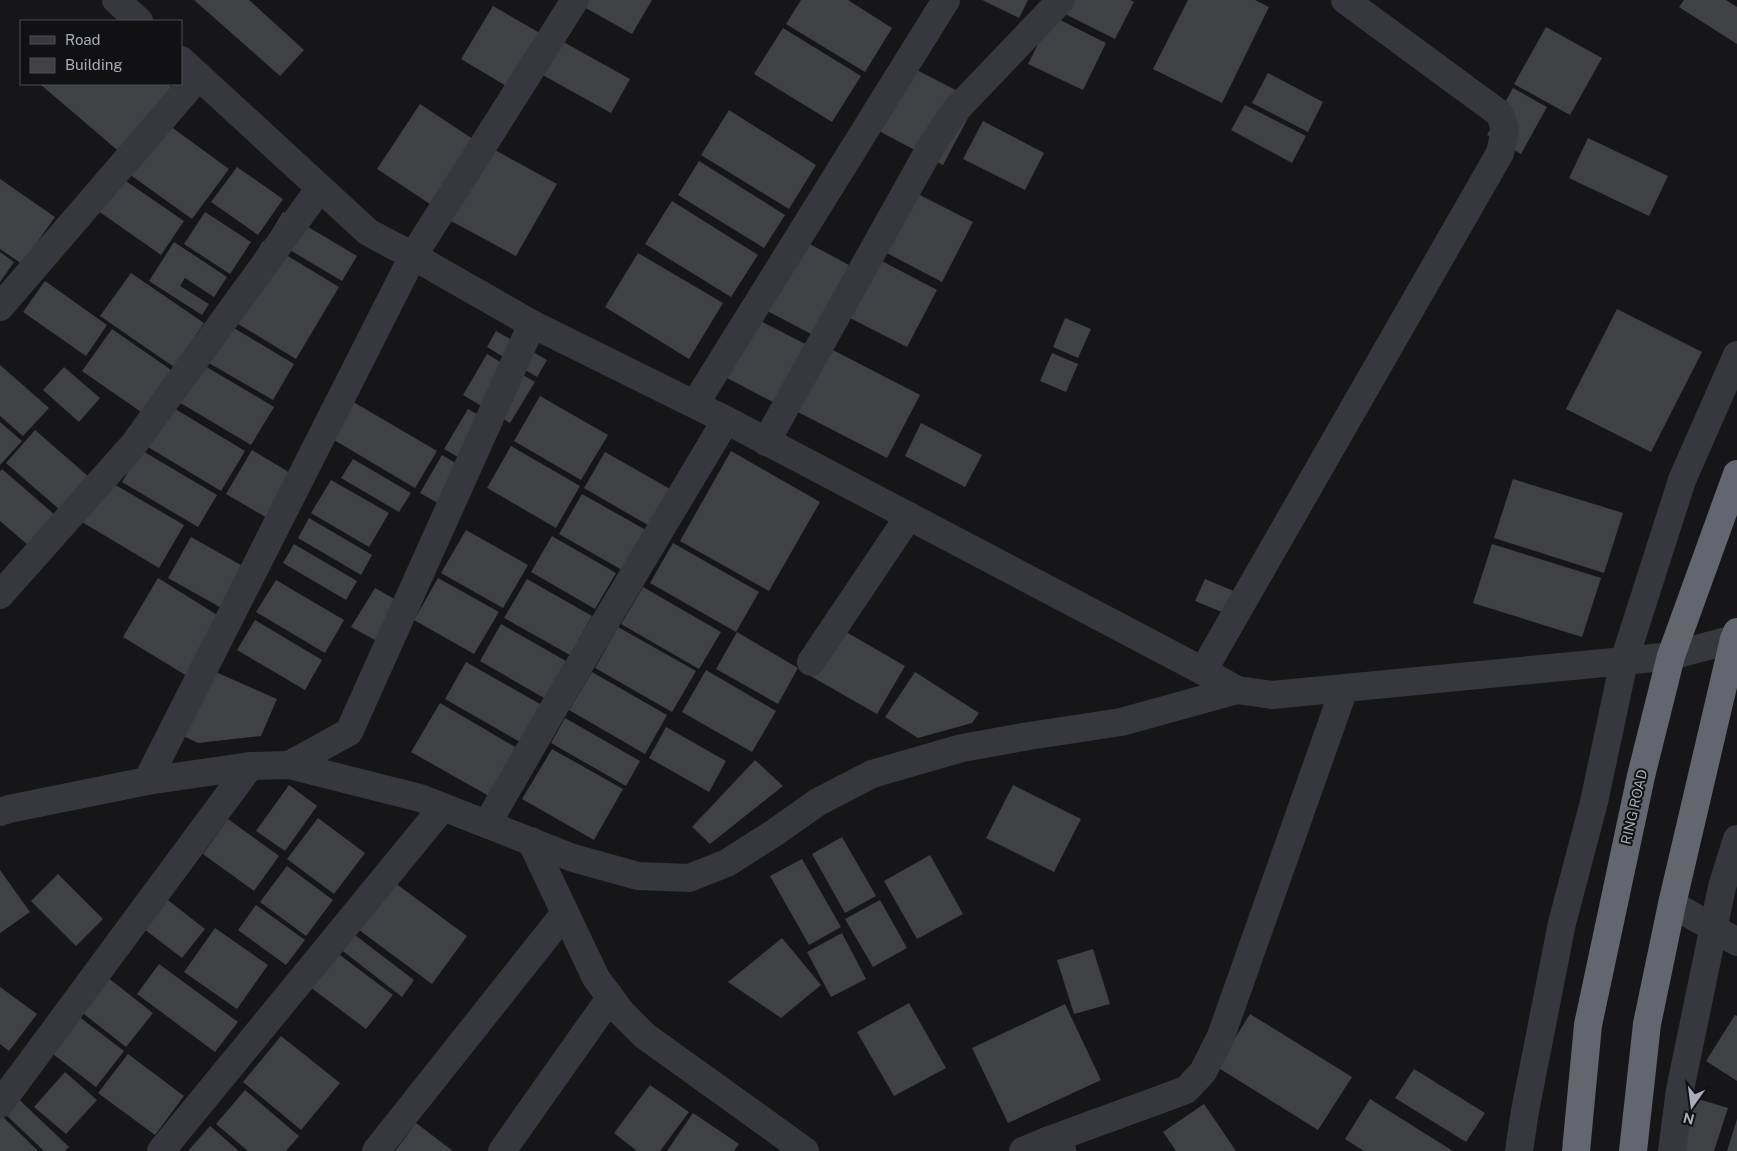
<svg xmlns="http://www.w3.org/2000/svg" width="1737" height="1151" viewBox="0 0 1737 1151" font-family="'Public Sans',sans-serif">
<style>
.building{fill:#404145}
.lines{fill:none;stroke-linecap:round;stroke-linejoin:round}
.minor{stroke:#37383d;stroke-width:28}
.highway{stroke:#63666e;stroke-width:28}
.labels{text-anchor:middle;stroke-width:4;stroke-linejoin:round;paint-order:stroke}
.street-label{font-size:14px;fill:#a8adb8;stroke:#111113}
</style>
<rect width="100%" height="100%" fill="#161618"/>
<g class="building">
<path d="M194,0H249L304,50L280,76Z"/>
<path d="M588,0H652L632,34L584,7Z"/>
<path d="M801,0H848L892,28L865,72L786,24Z"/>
<path d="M982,0H1028L1019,18Z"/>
<path d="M1059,0H1130L1134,2L1115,39L1055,9Z"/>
<path d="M1188,0H1255L1269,7L1222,103L1153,69Z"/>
<path d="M1684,0H1726L1737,7V44L1679,7Z"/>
<path d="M493,6L545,36L513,90L461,59Z"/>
<path d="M1052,16L1106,43L1083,90L1028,64Z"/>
<path d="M1546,27L1602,58L1570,115L1514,84Z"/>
<path d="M783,28L861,76L832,122L754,74Z"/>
<path d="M558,39L630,79L611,113L539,73Z"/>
<path d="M911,67L977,101L943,165L877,130Z"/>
<path d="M1268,73L1323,102L1308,132L1252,103Z"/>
<path d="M40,84H168L177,92L123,155Z"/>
<path d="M1513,88L1547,107L1521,154L1487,135Z"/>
<path d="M420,104L473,139L430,204L377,169Z"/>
<path d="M1245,105L1306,136L1292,163L1231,130Z"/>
<path d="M729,110L816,165L789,209L701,155Z"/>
<path d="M159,118L229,169L192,219L122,169Z"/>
<path d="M983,121L1044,153L1025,190L963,159Z"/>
<path d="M1588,138L1668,176L1649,216L1569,178Z"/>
<path d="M491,148L557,184L516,256L451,221Z"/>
<path d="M699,161L785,215L764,248L678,195Z"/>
<path d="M237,167L283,199L258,235L211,202Z"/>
<path d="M117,175L184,221L161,255L94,208Z"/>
<path d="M0,179L55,217L22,264L0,249Z"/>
<path d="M914,192L973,222L942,282L883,251Z"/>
<path d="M672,201L758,255L731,297L645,244Z"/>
<path d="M205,212L251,242L230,274L184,244Z"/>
<path d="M283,212L357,256L342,281L268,237Z"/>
<path d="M793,235L849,265L813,335L756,305Z"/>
<path d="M263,241L339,287L296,359L220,313Z"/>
<path d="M174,242L227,277L214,297L185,278L180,286L209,304L202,315L149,281Z"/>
<path d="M0,252L14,262L0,282Z"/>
<path d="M638,253L723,303L689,359L605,307Z"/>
<path d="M880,260L937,290L907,347L850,318Z"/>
<path d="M131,273L204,323L174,367L100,316Z"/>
<path d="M45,281L107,325L86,356L23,312Z"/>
<path d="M1617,309L1702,352L1651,452L1566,409Z"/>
<path d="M739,310L819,351L788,410L708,368Z"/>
<path d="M217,318L294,364L273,400L195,355Z"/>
<path d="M1065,318L1091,329L1078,358L1053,347Z"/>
<path d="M112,329L174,372L144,414L82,371Z"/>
<path d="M496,331L547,360L537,377L487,347Z"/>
<path d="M831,349L920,395L887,458L798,412Z"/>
<path d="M1052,353L1078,364L1066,392L1040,381Z"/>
<path d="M487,354L535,382L510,423L463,395Z"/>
<path d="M195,360L274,407L251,445L172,398Z"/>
<path d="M0,365L49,408L23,436L0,416Z"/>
<path d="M64,367L100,398L79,422L43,390Z"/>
<path d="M540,396L608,435L581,480L514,441Z"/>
<path d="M350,400L437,451L415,488L329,437Z"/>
<path d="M167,404L245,451L221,491L143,444Z"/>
<path d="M468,409L501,428L477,468L444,449Z"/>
<path d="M0,422L22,441L0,465Z"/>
<path d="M921,423L982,455L965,487L905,456Z"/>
<path d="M35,430L89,477L60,510L6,463Z"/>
<path d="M511,446L580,486L556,528L487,488Z"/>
<path d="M141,450L217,495L198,527L122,482Z"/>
<path d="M252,450L312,486L286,529L226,494Z"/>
<path d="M731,451L820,502L769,591L680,541Z"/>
<path d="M605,452L686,498L665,535L584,488Z"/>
<path d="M442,455L474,474L452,511L420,493Z"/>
<path d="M353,459L411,493L399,512L341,478Z"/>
<path d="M2,469L55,515L28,545L0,521V471Z"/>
<path d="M1513,479L1623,513L1604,573L1494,538Z"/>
<path d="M107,480L184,525L159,568L82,522Z"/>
<path d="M331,480L389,513L369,547L311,513Z"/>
<path d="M582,494L660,538L636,578L559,534Z"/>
<path d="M309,518L372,555L361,575L298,538Z"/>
<path d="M466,530L528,565L503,608L441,573Z"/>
<path d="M552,536L616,573L595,609L531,572Z"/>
<path d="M191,537L257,574L234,615L168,578Z"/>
<path d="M673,543L759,592L736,632L650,583Z"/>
<path d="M294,544L357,581L346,600L283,563Z"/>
<path d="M1492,544L1601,578L1582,637L1473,603Z"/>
<path d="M158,578L222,618L187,676L123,637Z"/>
<path d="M438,578L499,612L474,654L414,620Z"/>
<path d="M527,579L592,616L570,655L504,618Z"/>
<path d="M1205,579L1255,600L1246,622L1195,601Z"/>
<path d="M276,580L344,620L325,653L256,612Z"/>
<path d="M643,587L721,632L699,669L621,624Z"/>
<path d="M375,588L398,601L375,640L351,627Z"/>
<path d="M255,620L322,660L305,690L237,650Z"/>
<path d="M501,624L566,661L544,698L480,661Z"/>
<path d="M834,625L905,666L877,714L807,674Z"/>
<path d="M618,627L696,671L672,712L595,668Z"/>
<path d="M737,632L798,668L778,704L716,669Z"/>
<path d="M466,662L542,705L520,742L445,699Z"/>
<path d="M202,666L277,699L261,736L198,743L173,731Z"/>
<path d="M706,670L776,711L752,752L682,712Z"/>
<path d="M592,672L667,715L645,754L569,710Z"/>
<path d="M915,672L979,713L972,723L918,738L885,717Z"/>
<path d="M440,703L517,748L489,796L411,752Z"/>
<path d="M565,718L640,761L626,786L551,743Z"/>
<path d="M666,727L726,761L709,792L649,758Z"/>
<path d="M552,749L623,789L594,840L522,799Z"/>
<path d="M755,760L783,786L710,844L692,827Z"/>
<path d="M289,785L317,806L285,851L256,831Z"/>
<path d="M1013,785L1081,819L1054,872L986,838Z"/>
<path d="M318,818L365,853L334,894L287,859Z"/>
<path d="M228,819L279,856L254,891L203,854Z"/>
<path d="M842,837L876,896L845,913L812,854Z"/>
<path d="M930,855L963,914L917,939L884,881Z"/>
<path d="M802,859L841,927L809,945L770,876Z"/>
<path d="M287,866L333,900L306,936L260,902Z"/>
<path d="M0,870L30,912L0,933Z"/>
<path d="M58,874L103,919L76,946L31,901Z"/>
<path d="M391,880L467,936L432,984L355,927Z"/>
<path d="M155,890L205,929L182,958L131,919Z"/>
<path d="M880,900L907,948L873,967L845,919Z"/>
<path d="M256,905L305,940L286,965L238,930Z"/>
<path d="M215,928L268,965L237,1009L184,972Z"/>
<path d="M351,932L414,980L402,997L339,948Z"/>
<path d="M842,933L866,979L831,997L807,952Z"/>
<path d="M782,938L821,985L781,1018L728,982Z"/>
<path d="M1093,949L1110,1004L1074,1014L1057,960Z"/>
<path d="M336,952L393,995L366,1029L310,987Z"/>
<path d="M159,964L238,1022L215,1052L137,994Z"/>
<path d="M93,966L153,1013L126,1047L66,1000Z"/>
<path d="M0,987L37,1014L9,1051L0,1044Z"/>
<path d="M909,1003L946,1068L894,1096L857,1032Z"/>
<path d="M1065,1004L1101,1080L1008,1123L972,1048Z"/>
<path d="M69,1009L124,1051L96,1087L41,1045Z"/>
<path d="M1250,1014L1352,1077L1318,1130L1217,1067Z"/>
<path d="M1735,1015L1737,1016V1081L1706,1061Z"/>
<path d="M281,1036L340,1083L301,1130L243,1082Z"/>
<path d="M128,1054L184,1096L155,1135L98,1093Z"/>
<path d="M1414,1069L1485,1113L1466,1142L1395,1098Z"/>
<path d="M65,1072L97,1100L66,1134L34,1107Z"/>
<path d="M650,1085L689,1112L660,1151H637L614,1133Z"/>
<path d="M8,1089L69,1147L65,1151H44L0,1109Z"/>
<path d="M245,1090L299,1136L286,1151H248L216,1124Z"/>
<path d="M1695,1098L1728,1108L1714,1151H1679Z"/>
<path d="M1370,1099L1453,1151H1364L1345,1139Z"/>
<path d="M1204,1104L1236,1151H1176L1163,1132Z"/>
<path d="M693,1113L739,1144L734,1151H667Z"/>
<path d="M0,1114L38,1151H0Z"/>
<path d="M1737,1119V1151H1727Z"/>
<path d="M416,1123L453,1151H395Z"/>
<path d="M210,1126L239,1151H188Z"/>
</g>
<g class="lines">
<g class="minor">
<path d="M116,0L139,21"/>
<path d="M181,60L368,232L413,256L532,324L726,420L1203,671L1237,690L1272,695L1624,661L1671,656L1737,638"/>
<path d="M0,307L199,76"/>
<path d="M695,404L946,0"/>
<path d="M766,442L933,143L954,112L1061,0"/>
<path d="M0,595L134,444L320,188"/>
<path d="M811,662L909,516"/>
<path d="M1203,671L1500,153L1505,130L1500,114L1345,0"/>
<path d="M289,765L349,732L532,324"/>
<path d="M147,781L413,256L575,0"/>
<path d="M0,812L9,809L147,781L250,766L289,765L420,798L573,858L638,876L689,878L727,863L774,833L818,802L872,774L962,748L1029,736L1121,722L1237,690"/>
<path d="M487,824L555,706L726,420"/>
<path d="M531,841L596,978L621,1012L645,1036L805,1151"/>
<path d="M1672,904L1737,942"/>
<path d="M0,1104L250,766"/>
<path d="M1047,1141L1186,1090L1203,1072L1221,1036L1344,689"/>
<path d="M161,1151L443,807"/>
<path d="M376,1151L565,913"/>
<path d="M502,1151L610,998"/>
<path d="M1023,1151L1047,1141L1062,1150"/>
<path d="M1519,1151L1525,1111L1562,923L1594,802L1624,661L1682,480L1737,355"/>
<path d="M1672,1151L1680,1090L1722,887L1737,839"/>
</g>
<g class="highway">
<path d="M1576,1151L1588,1025L1641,776L1671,656L1737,474"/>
<path d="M1633,1151L1647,1024L1672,904L1734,639L1737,632"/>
</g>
</g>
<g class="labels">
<g class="street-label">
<text transform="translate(1634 807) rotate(-77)" y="5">RING ROAD</text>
</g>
</g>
<rect x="20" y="20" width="162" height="65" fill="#111113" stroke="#4d4f55"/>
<rect x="30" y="36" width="25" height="8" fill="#37383d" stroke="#4d4f55"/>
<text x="65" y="45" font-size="15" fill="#a8adb8">Road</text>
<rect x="30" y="58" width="25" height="15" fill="#404145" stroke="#4d4f55"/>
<text x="65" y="70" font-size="15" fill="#a8adb8">Building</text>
<g transform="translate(1692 1106) rotate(194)" stroke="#111113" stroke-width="4" paint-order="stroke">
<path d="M0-4L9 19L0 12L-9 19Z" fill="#a8adb8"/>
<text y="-8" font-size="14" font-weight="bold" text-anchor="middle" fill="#a8adb8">N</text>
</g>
</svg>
